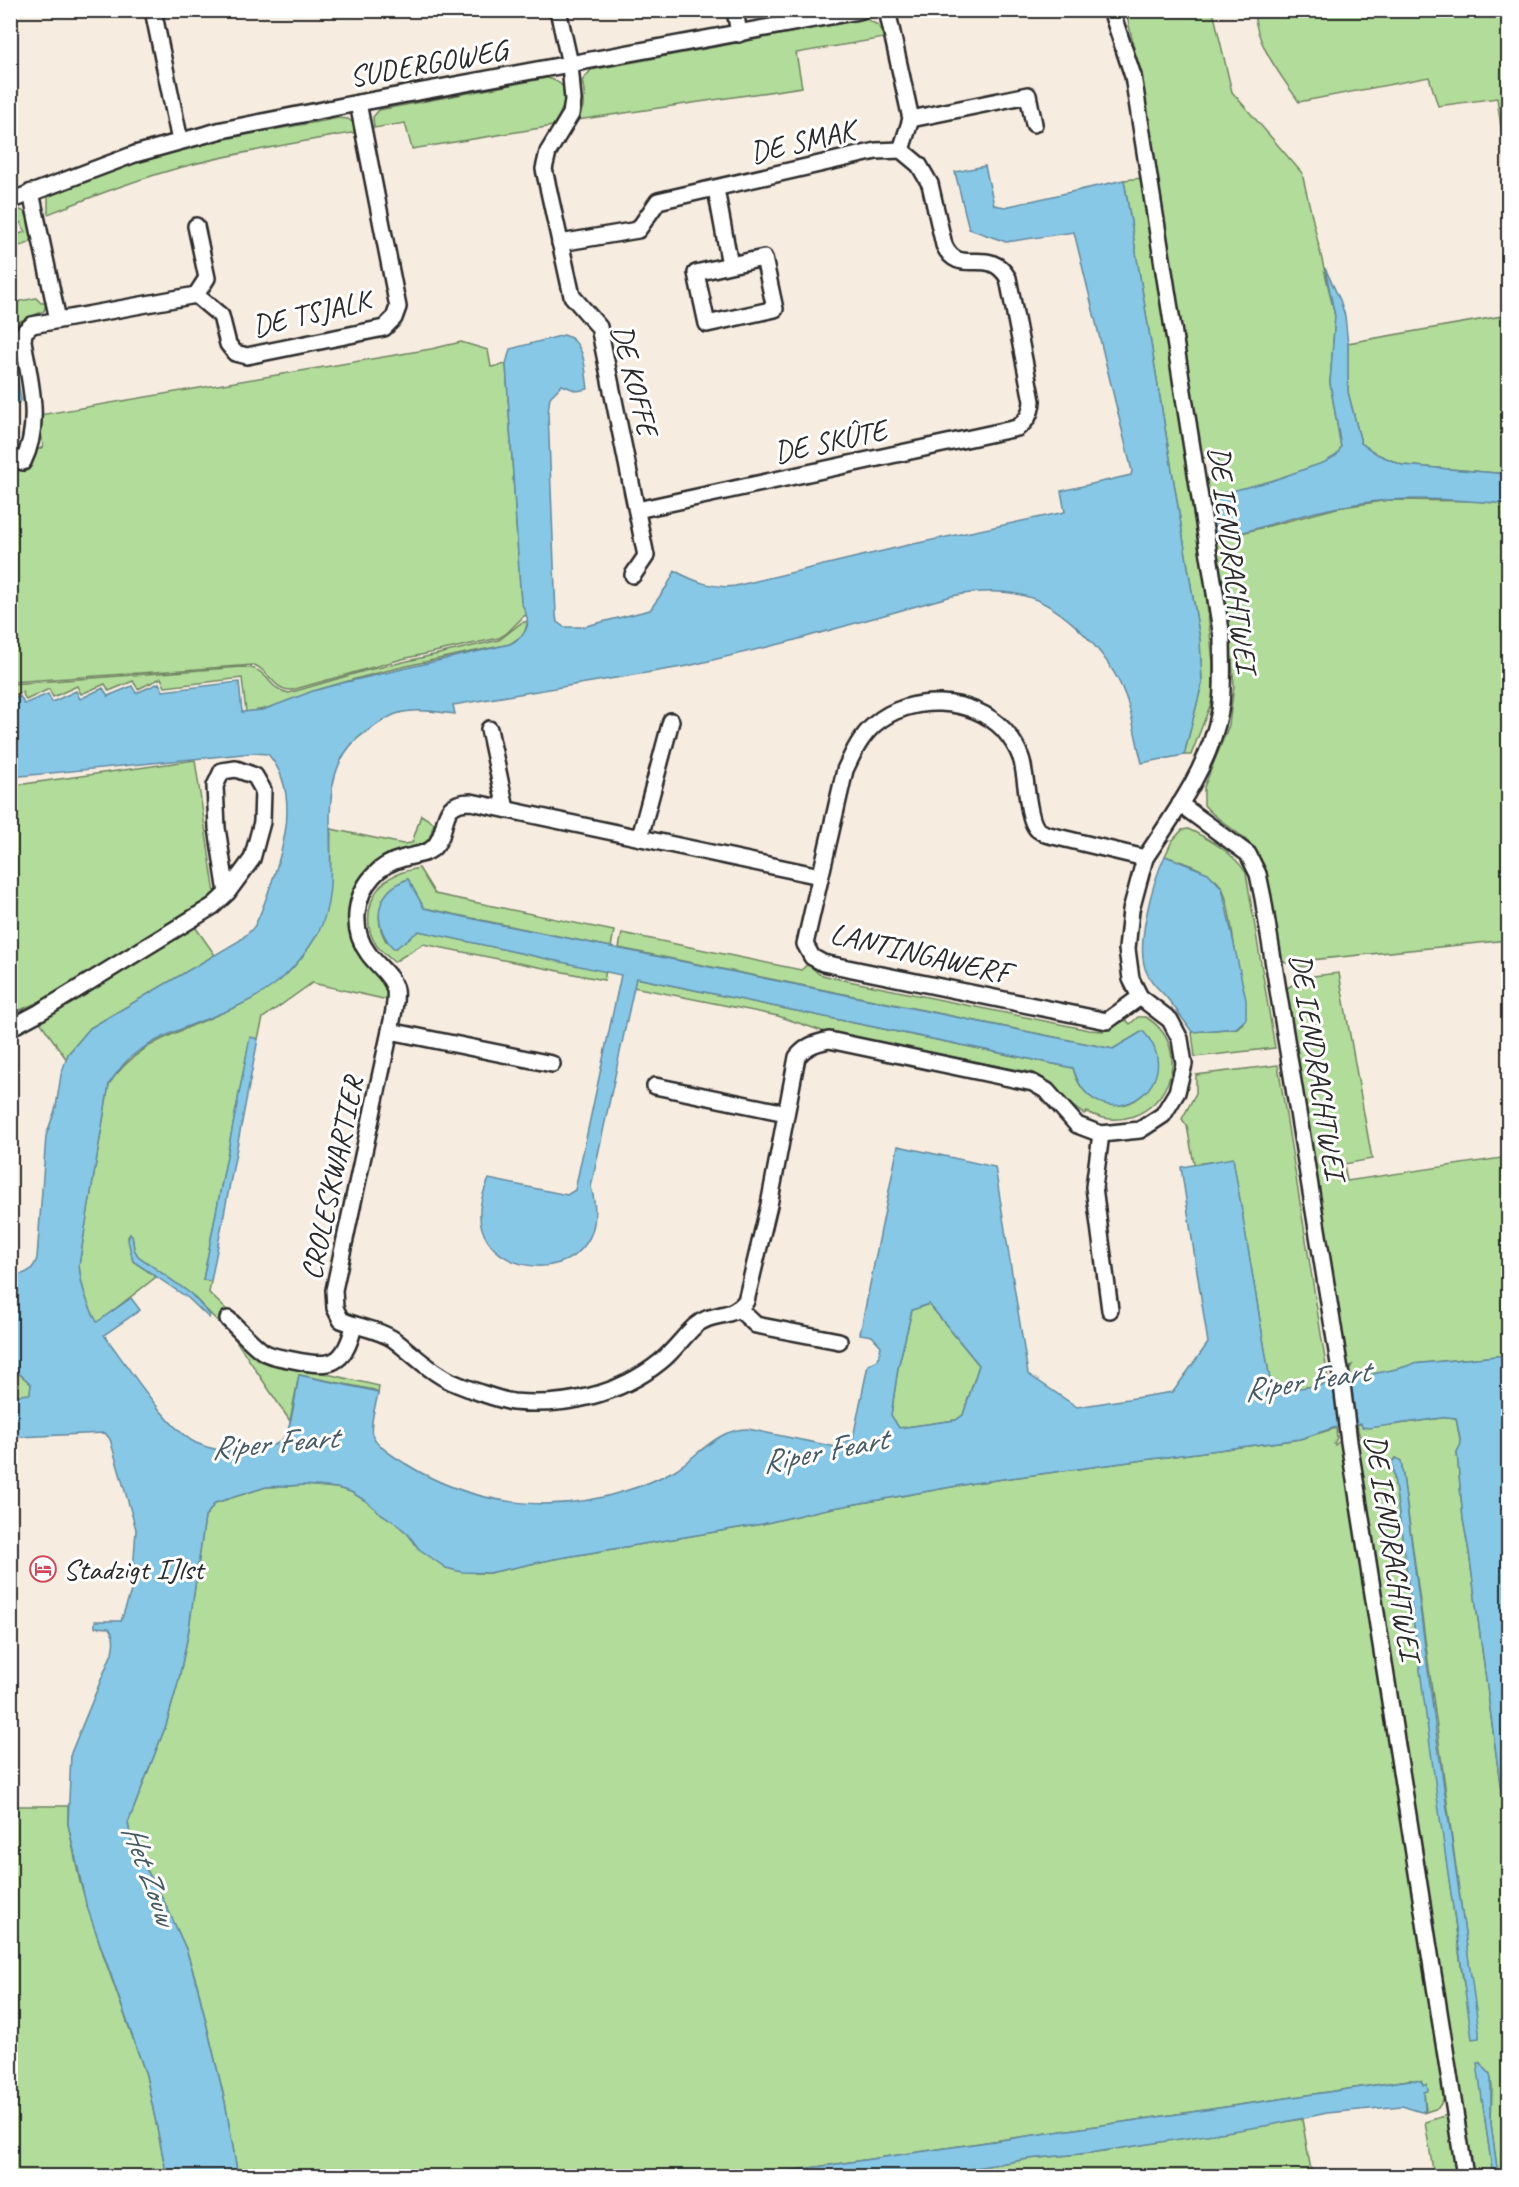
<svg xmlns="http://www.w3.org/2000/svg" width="1519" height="2187" viewBox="0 0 1519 2187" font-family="Caveat,sans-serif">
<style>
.green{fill:#b2dc99;stroke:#6e8462;stroke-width:1.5;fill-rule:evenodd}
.water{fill:#87c8e7;stroke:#62899c;stroke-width:1.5;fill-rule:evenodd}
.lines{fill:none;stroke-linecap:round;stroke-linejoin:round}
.minor-casing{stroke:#2b2b2b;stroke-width:20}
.minor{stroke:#fff;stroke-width:15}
.labels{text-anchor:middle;stroke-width:6;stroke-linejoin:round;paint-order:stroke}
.street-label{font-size:30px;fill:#2b2b2b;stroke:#fff}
.poi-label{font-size:30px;fill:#2b2b2b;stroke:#fff;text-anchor:start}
.water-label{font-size:32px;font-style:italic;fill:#475a63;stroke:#fff}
</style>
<rect width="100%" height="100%" fill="#f7ece0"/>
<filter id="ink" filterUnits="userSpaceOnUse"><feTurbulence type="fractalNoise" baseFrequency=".0167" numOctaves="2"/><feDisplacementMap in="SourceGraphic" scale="12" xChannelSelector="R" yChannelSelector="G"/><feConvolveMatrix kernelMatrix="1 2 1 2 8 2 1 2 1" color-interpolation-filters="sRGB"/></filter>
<g filter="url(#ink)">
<g class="green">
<path d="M1126,11H1213L1232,92L1302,173L1335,316L1330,383L1341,447C1340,449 1339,453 1337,455C1324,471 1231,491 1208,497L1205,481L1222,475L1218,456L1202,458L1146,105Z"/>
<path d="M1254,11H1508V179L1497,98L1438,106L1429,77L1299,102C1280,74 1256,45 1254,11Z"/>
<path d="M866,19L878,25L884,38L796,53L802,87L577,120C585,108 586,95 582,81L591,70Z"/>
<path d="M547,78C577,85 564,108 553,126L412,149L405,123L374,128L373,117L379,110Z"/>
<path d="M339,118L348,119L355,124L357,132C301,142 245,151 190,165C142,177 94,196 48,214V195C86,179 124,165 164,154C221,138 280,129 339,118Z"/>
<path d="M1142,178L1165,319L1205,585L1213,663V698L1191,755H1184L1202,684L1200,640L1124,180Z"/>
<path d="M11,208C15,209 21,209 25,213C30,219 36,235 30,242C26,246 16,246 11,247L10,237L25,232L20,222L11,227Z"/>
<path d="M36,298L41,303H46L44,311L20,321L11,338L10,303Z"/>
<path d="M1508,315V474L1402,465L1377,454L1361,443L1348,392V343Z"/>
<path d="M461,342L488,350L491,367L506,364L521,602L528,615L524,616L508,632L499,638L402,659L292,690C274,691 269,670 254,665L11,682V467C26,462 29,453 43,447L39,415L431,349Z"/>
<path d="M1389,500L1475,501L1508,504V940L1311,960L1312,966L1296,967L1279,960C1273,927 1269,863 1247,841C1234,828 1216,820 1204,805V787L1229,725L1234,685L1228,617L1215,540L1337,508Z"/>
<path d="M528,621L524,634L510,644C453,656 395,667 338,684C307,692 278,709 246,712L242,678L165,687L161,678L138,689L133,681L109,691L105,684L81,694L77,686L53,697L49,689L26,700L22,692L11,697L10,684L242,667C270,667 266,689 289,693L364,671L499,640L521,623Z"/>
<path d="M195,760L215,894L48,998L11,1014L10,786Z"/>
<path d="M421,815L434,823L428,843C415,848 401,848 388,854C350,873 335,925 363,960C375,976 390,976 388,1000L312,983L263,1018L258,1039L250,1038L203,1280L211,1281L209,1293L228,1311L221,1319L253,1350L280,1363L379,1386L378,1394L374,1390L299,1375L290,1421L235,1339L191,1294L138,1256L134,1249L132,1235L130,1234L128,1237L133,1261L156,1277L97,1323C87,1303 81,1287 79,1265L109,1084C130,1053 154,1042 189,1027C257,999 315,974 328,893C332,873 330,850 331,829L403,844L412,843Z"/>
<path d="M1188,829C1208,838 1235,854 1246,873L1275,1048L1195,1057L1192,1032L1237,1028L1243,1023C1240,999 1232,902 1221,886C1207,869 1185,863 1165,856L1172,841L1182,830Z"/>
<path d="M419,868L435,894L614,931L611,947L424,908L408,879C381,889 372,917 386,941L419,931L606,971L604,980L423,944L394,962C388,957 382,952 377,946C362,925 368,894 388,879C397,873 408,870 419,868Z"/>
<path d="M191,921L215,955L90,1028L68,1054L67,1060L36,1016Z"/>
<path d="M622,933L801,970L808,964L819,974L834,978L1089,1030L1103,1031L1126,1020L1130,1024L1138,1017H1146C1206,1055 1152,1145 1087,1112L1084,1114C1065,1103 1054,1084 1034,1073L822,1031L778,1016L633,987L636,978L1073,1068C1085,1118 1147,1118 1157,1067L1143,1031L1113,1049L619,948Z"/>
<path d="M1339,973L1372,1159L1344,1164L1347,1181L1508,1157V1355L1412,1364L1406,1368L1358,1377L1350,1381L1349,1371L1352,1365L1344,1369L1284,990L1304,977Z"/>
<path d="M1278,1065L1329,1384L1272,1392L1233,1159L1194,1164L1187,1126L1182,1119L1196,1093V1075Z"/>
<path d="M929,1304L979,1365L963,1415L956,1420L899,1428L891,1416L898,1368L912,1310Z"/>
<path d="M10,1366L31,1384L30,1395L11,1396Z"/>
<path d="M1448,1417L1456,1418L1461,1445L1457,1452L1463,1519L1469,1552L1508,1843V2176H1498L1491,2124L1492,2087L1490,2074L1480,2063L1482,2098L1493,2176H1472L1452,2038H1450L1355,1437L1364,1439L1359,1435L1357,1424L1392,1425ZM1395,1458L1401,1461L1479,2038L1463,1980L1392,1462Z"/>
<path d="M1336,1428L1337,1438L1334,1444L1335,1445L1341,1440L1444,2099L1438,2108L1423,2113L1426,2110L1424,2092L1427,2085L1423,2086L1421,2081L1409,2080L755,2176H238L225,2102L197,1984L186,1949L171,1916L159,1891L132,1845L128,1823L166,1725L178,1683L188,1635L205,1517L215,1503L266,1487L305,1485L337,1488L351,1492L366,1501L380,1513L394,1521L408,1534L419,1549L475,1573H489L554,1559L762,1524L822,1510L974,1483L1300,1439Z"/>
<path d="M10,1806H68V1824L80,1882L104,1957L146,2075L167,2176H11Z"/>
<path d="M1447,2115L1457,2176H1434L1425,2122Z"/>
<path d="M1302,2119L1312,2176H928L1028,2159L1090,2153Z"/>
</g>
<g class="water">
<path d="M985,166L994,205L1005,207L1124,180L1200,640L1202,684L1184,755L1142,763C1136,741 1133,716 1125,695C1110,656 1064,604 1021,595C1000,590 973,592 952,596L788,642L688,666L453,705L455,714C436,712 415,708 396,714C387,717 377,725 369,730C300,772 351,872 318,933C307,952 291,972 274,985C232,1017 173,1024 132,1056C122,1064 116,1074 109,1084L79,1265C81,1287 87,1303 97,1322L131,1298L140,1310L104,1335C125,1362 167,1429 196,1443C214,1451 236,1453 255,1450C267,1447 280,1446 286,1434C293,1421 296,1390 299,1375L374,1391L378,1394C376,1403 369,1426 372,1434C377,1447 395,1457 406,1464C472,1505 551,1515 625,1491C642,1486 659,1479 675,1470C699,1455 719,1428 748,1429L836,1447L853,1438L868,1365L878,1360L881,1346L872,1336L860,1334L898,1146L995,1167L1028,1374L1077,1407L1173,1392L1208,1343L1181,1167L1233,1158L1272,1392L1350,1381C1369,1371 1393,1373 1412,1364L1508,1355V1409L1502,1415L1508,1464V1843L1469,1552L1463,1519L1457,1452L1461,1444L1456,1418L1448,1417L1369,1428L1362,1427L1361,1423L1333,1428L1300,1439L974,1483L822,1510L762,1524L554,1559L489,1573L462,1572L446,1568L419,1549L408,1534L394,1522L380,1513L366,1501L351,1492L337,1488L305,1485L266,1487L215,1503L205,1517L188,1635L178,1683L166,1725L128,1823L132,1845L159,1891L171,1916L186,1949L197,1985L225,2102L238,2176H167L146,2075L86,1904L68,1824L71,1753L112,1653C114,1643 115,1636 109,1628L95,1627V1621H121L132,1588L136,1529L110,1439L105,1433L18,1437L11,1441V1396L30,1394L31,1384L11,1366V1274C24,1276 33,1272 37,1258L46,1136L56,1107L61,1075L68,1054L90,1028L239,941C244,936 252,931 255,925C261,914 265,902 269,890C284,849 301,792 268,754L253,753L11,777V701L20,696L24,704L48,694L52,702L76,691L80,699L103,688L108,696L132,686L136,693L159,683L163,691L239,682L242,712L263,710L313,691L342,683L510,644C531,633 531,621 521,602L506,364L510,349L564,335C586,341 585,371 588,389L577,391L562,385L550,397L548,413L556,615L557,622L564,627H582L650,610L667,586L675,571C694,581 713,589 735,586L904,546L1065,512L1061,491L1131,475L1132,471L1074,232L1006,242L969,229L955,172ZM929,1304L979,1365L963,1415L956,1420L899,1428L891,1415L898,1368L912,1310Z"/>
<path d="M1325,268L1340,300L1345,316L1348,345V392L1361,443L1377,454L1402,465L1508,474V504C1469,501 1428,497 1389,500C1330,504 1271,525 1215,540L1208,497L1271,481L1325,462L1337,455L1341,447L1330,383L1335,316Z"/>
<path d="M10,336L21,400L19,403H16C6,392 10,352 10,336Z"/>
<path d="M1165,856L1208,873L1222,888L1246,1000V1019L1236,1028L1192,1032C1184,1020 1176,1009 1167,998C1160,990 1151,983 1147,973C1134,948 1153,881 1165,856Z"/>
<path d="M408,879L424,908L492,923L1113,1049L1143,1031C1194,1086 1096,1146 1073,1068L636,978L591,1187C623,1302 438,1285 489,1179L567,1195L575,1190L621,975L419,931L396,948H393C371,923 375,891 408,879Z"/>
<path d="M250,1037L258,1039L211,1281L203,1280Z"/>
<path d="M130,1234L132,1235L134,1249L138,1256L191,1294L210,1315L209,1318L188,1298L133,1261L128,1240Z"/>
<path d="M1396,1458L1401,1461L1436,1732L1479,2031V2038L1472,2039L1437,1797L1392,1462Z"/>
<path d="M1477,2063H1480L1490,2074L1491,2079V2123L1498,2176H1493Z"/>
<path d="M1410,2080L1421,2081L1423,2085H1427L1428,2091L1424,2092L1425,2111L1421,2112L1402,2106L1327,2113L1271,2125L1090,2153L1028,2159L928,2176H755Z"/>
</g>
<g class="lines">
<g class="minor-casing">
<g id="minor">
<path d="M153,10L180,141"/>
<path d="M558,10L570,64L573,100L571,114L548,152L544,169L572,296L599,327L646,556L633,575"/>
<path d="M735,10L739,34"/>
<path d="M1111,10L1133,76L1222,637C1222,662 1224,687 1220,711C1210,765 1175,813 1145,858L1045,834C1042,832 1039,831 1037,829C1026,817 1027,774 1021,758C1018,749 1010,737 1004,730C972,696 910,694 875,724C860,737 853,753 845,770L805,944L812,957L823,963L1107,1021L1140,997"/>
<path d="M911,119L1028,95L1034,124"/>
<path d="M716,189L730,265L696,273L707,324L775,309L764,258L730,265"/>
<path d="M31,192L58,320"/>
<path d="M10,201L135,154L222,130L358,103L863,10"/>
<path d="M196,226L207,278L196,295"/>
<path d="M560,243L638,230L658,201L876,151L901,150"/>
<path d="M23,462C42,424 30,381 23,341L24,332L32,325L196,295L221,316L228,344L235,353L247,356L384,328L394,318L398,307L358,103"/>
<path d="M637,510L1017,428C1027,421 1031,414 1032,401L1008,278C988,244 959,279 944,245L930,184L919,165L901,150L911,119L887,10"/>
<path d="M489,729L506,809"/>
<path d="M1180,804L1248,854L1258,874L1263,898L1341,1376L1349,1442L1465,2176"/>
<path d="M640,837L671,721"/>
<path d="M820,876L471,802C436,802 451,830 434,847C426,855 414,855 404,858C392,861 381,867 373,876C354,897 351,930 368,953C376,965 393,976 395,990C397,1002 392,1019 390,1031L334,1290L335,1308L341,1320C357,1327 378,1329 393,1339C412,1353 430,1372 452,1382C466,1388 499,1400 513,1402C564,1407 619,1395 660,1362C673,1352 683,1337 695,1326C712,1311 731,1320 746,1301L769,1205L797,1057C806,1046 815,1043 829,1040L1033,1083L1047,1091L1077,1125L1101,1134L1140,1130L1163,1115L1177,1092L1184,1064L1180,1039L1170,1020L1140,997L1131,979L1127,949L1131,910L1145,858"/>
<path d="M10,1028L40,1012L213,906L227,893L252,859L262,822L263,790L255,776L236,769L222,771L215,786L217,828L227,893"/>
<path d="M390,1031L552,1064"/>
<path d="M655,1086L786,1113"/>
<path d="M1101,1134L1094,1187L1110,1310"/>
<path d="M739,1309L756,1325L839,1341"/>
<path d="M228,1319C239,1329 250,1342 262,1351C271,1357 283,1358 293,1360C331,1368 344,1366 354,1326"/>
</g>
</g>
<use href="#minor" class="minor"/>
</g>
</g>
<defs>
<g id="hotel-ring" transform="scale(1.35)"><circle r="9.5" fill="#fff" stroke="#d1495b" stroke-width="1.5"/><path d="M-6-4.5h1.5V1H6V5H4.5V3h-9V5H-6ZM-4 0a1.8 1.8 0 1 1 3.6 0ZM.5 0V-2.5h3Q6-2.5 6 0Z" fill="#d1495b"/></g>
</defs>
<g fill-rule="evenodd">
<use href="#hotel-ring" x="43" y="1569"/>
</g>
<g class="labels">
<g class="street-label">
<text transform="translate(428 63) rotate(-10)" y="10">SUDERGOWEG</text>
<text transform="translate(802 141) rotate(-13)" y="10">DE SMAK</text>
<text transform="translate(311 313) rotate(-13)" y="10">DE TSJALK</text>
<text transform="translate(635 380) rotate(76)" y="10">DE KOFFE</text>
<text transform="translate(830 441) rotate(-12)" y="10">DE SKÛTE</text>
<text transform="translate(1233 559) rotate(83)" y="10">DE IENDRACHTWEI</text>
<text transform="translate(920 953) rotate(13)" y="10">LANTINGAWERF</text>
<text transform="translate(1318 1066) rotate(81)" y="10">DE IENDRACHTWEI</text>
<text transform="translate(332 1178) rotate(-78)" y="10">CROLESKWARTIER</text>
<text transform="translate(1393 1547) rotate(81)" y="10">DE IENDRACHTWEI</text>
</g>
<g class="poi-label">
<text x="63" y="1579">Stadzigt IJlst</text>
</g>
<g class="water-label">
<text transform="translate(1306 1380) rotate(-9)" y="11">Riper Feart</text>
<text transform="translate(274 1442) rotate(-5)" y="11">Riper Feart</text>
<text transform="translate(824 1450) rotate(-11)" y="11">Riper Feart</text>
<text transform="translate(150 1874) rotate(70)" y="11">Het Zouw</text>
</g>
</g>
<rect width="1519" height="2187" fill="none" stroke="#fff" stroke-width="36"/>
<rect x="18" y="18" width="1483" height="2151" fill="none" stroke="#2b2b2b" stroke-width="2" filter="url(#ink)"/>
</svg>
